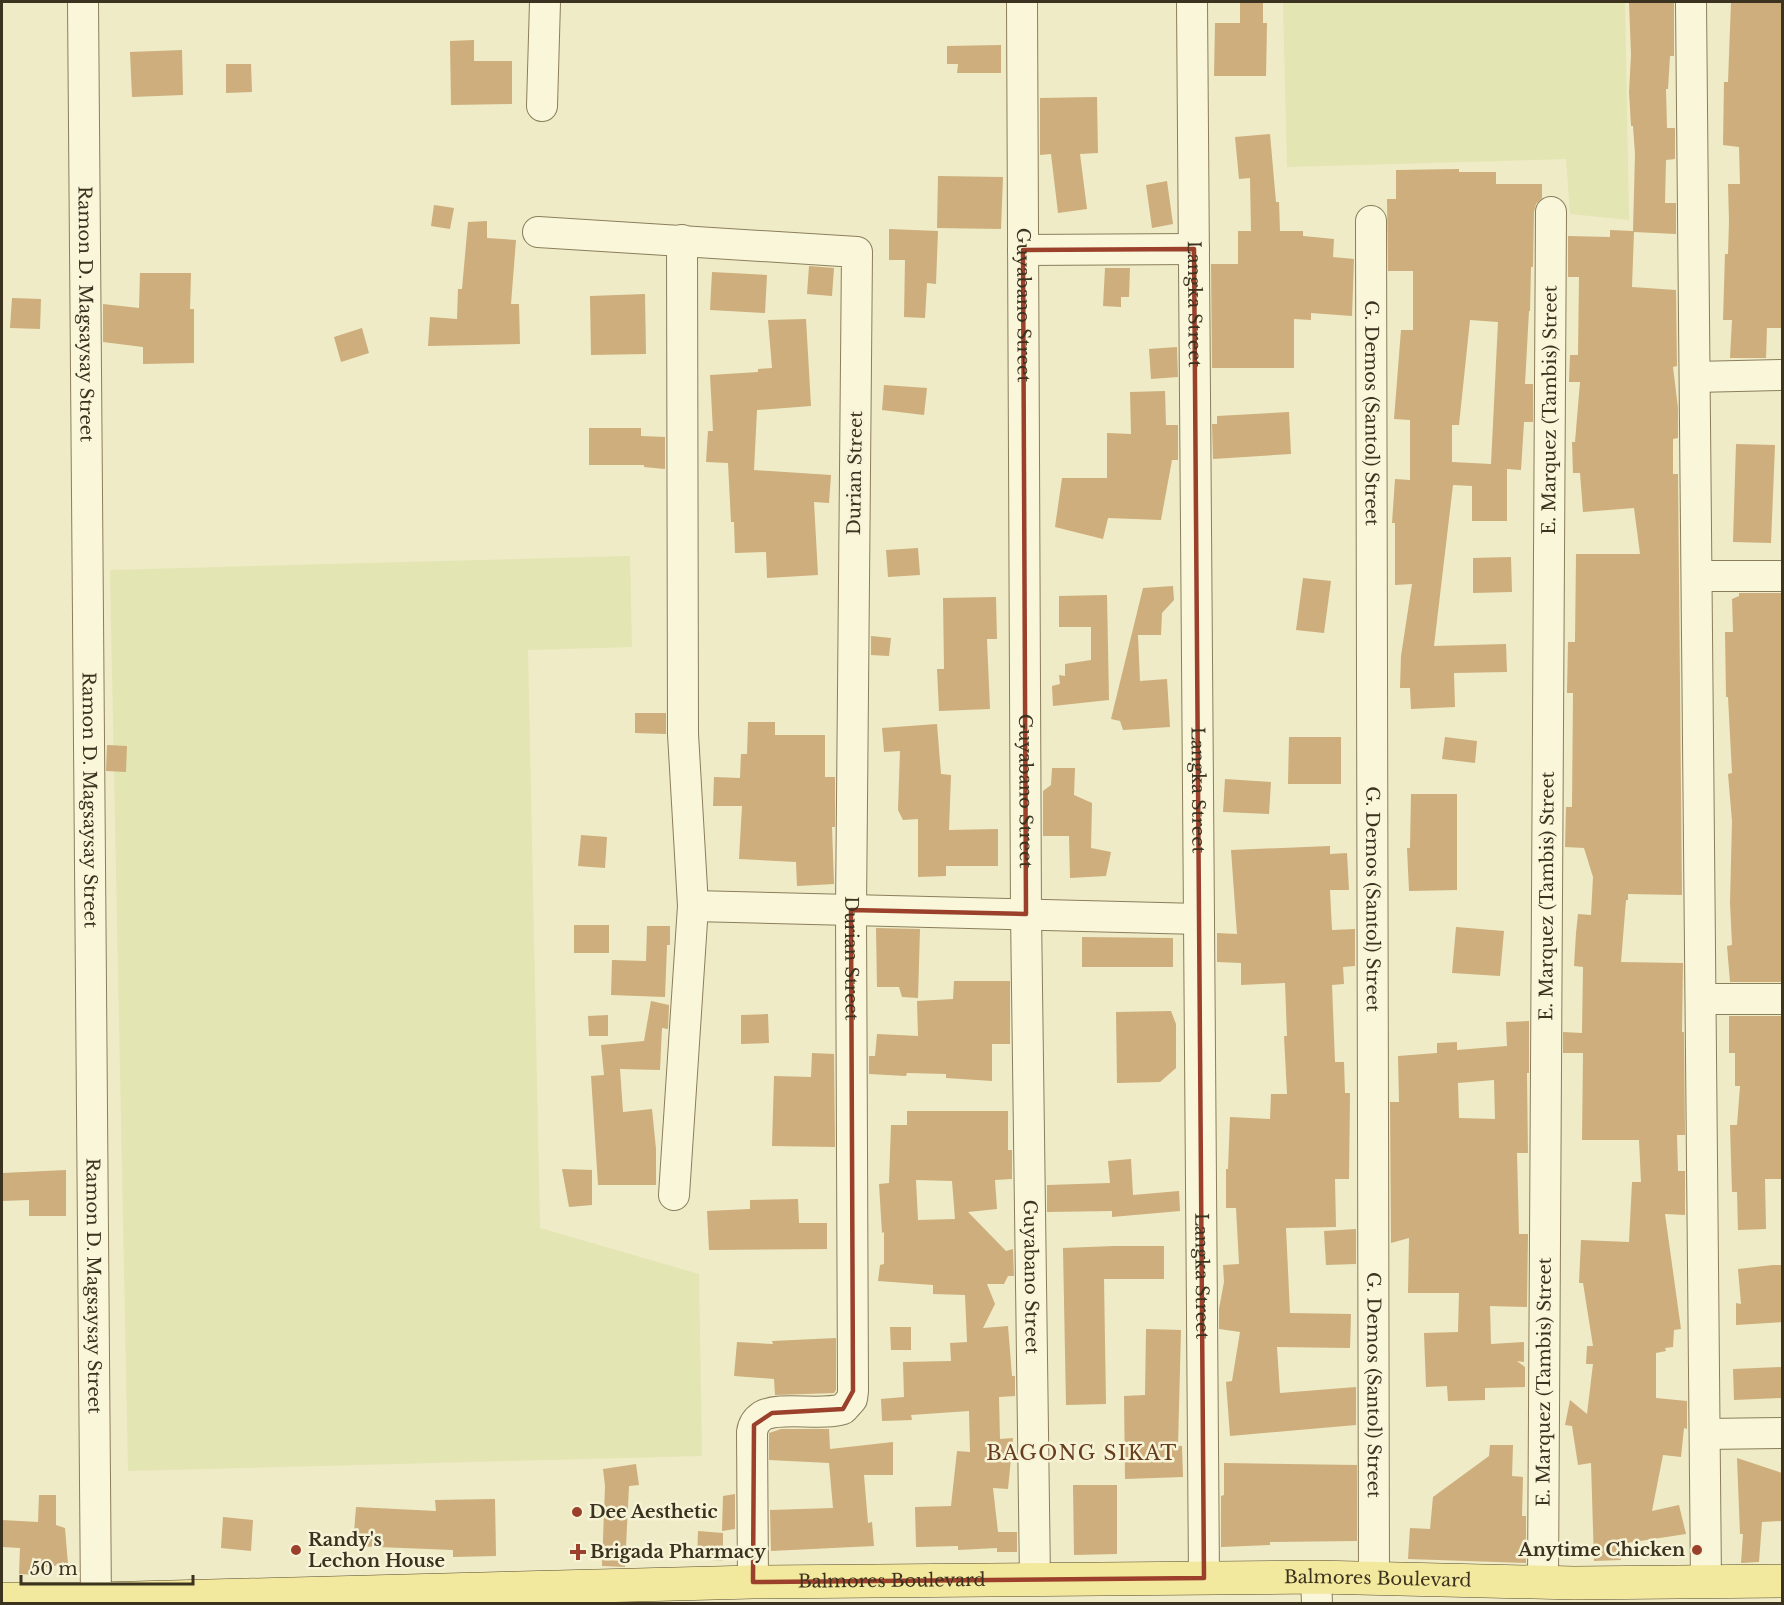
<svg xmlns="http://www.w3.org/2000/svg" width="1784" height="1605" viewBox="0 0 1784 1605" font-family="'Libre Baskerville',serif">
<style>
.farmland{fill:#e3e5b3}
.building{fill:#cdae7c;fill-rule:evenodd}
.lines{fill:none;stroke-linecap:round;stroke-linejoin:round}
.minor-casing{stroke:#8b7e5b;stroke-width:32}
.major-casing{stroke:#594b30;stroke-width:34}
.minor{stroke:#f9f6da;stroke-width:30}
.major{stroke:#f2e89e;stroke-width:33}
.marked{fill:none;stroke:#9a402b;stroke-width:4.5;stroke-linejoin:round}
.poi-dot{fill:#9a402b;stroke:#f6f3d6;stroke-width:2}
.labels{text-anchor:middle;stroke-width:5;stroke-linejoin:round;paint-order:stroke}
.street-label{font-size:18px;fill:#3b321f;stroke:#f6f3d6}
.poi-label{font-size:18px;font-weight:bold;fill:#3b321f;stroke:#f6f3d6;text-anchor:start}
.neighbourhood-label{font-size:20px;letter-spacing:1.5px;fill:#683c1e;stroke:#f6f3d6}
</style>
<rect width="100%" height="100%" fill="#efebc6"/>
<g class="farmland">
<path d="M1283,2H1625L1629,220L1570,214L1566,159L1287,167Z"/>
<path d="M630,556L632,647L528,650L540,1228L699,1274L702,1456L128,1471L110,570Z"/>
</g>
<g class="building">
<path d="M1240,2H1263V23H1267L1266,76H1214L1215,23H1240Z"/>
<path d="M1629,2H1674V56H1670L1668,89H1666L1667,128H1675V159L1666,160L1665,203H1676V234L1634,232L1632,287L1676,290L1677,366L1673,367L1678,408V438L1673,439V474H1678L1682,895L1628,894V900H1626L1621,962L1683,963L1682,1032H1684L1685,1135H1677L1678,1171H1685V1215L1665,1214L1681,1329L1674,1330L1673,1347L1665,1348L1666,1351L1656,1353V1398L1687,1401V1429L1684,1428L1681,1457L1663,1455L1652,1511L1679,1505L1686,1534L1620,1544L1621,1560L1594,1561L1591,1463L1578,1465L1572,1426L1565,1425L1570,1400L1587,1414L1593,1364H1586L1587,1346H1593L1583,1283H1579L1581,1240L1629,1242L1632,1182H1641L1639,1140H1582L1583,1053H1563V1032L1582,1033L1583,967L1574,966L1576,933L1578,914L1591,915L1593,877L1584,848L1565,847L1566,807H1572L1573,693H1567L1568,642H1575L1576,554H1640L1634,508L1583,512L1580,473H1573L1572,442H1575L1580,382H1569L1570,355H1578L1579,277H1568V236L1610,237V230L1633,231L1635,154L1633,126H1631L1629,92L1631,55Z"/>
<path d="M1731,2H1782V328H1767L1766,358H1730L1732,320H1723L1725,254H1728L1729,221L1728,184H1740L1739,147L1723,145L1724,82H1728Z"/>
<path d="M474,40V61H512V104L451,105L450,41Z"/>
<path d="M1001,45V73H957L958,64H947V46Z"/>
<path d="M182,50L183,95L132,97L130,52Z"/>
<path d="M226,64H251L252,92L226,93Z"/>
<path d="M1097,97L1098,153L1080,154L1087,209L1058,213L1051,154L1040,155V98Z"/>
<path d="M1270,134L1276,202H1279L1280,231H1303V236L1334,239L1333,257L1354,259L1352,316L1311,313V320L1294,319V368H1212L1211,264H1238V231H1251L1250,178L1239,179L1235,137Z"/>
<path d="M1459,169V172H1496V184H1542V198L1536,204L1534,212L1533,267H1531L1530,311H1529L1525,384H1533V422H1524L1521,470L1507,469V521H1472V486L1453,485L1434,646L1506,644L1507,672L1454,673L1455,707L1411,709L1410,688H1400L1401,656L1412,584L1395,585V523H1392L1395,479L1410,480V420L1394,419L1401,330H1413V271H1388L1387,199H1396V170ZM1470,320L1498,322L1491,464L1452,462V425H1459Z"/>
<path d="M938,176L1003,177L1001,229L937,228Z"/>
<path d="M1167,181L1173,224L1152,228L1146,185Z"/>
<path d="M434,205L454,208L450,229L431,226Z"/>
<path d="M487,221V238L516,240L511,304H519L520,344L428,346L430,317L457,319L458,289H462L468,222Z"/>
<path d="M889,229L938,231L936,284L927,283L925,318L904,317L905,260H889Z"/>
<path d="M809,266L834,268L832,296L807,294Z"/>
<path d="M1105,268H1130L1129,297H1121V307L1103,306Z"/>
<path d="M712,272L767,275L765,313L710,310Z"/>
<path d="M140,273H191L190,309H194V363L143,364V347L103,342V304L139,308Z"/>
<path d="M645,294L646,354L591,355L590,296Z"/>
<path d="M12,298L41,299L40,329L10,328Z"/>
<path d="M806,319L811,406L757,410L754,470L831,475L829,503L814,502L818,575L767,578L766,552L735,553L734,522H731L728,463L706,462L708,431H713L710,375L758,372V369L772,368L768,320Z"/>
<path d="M362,328L369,353L341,362L334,337Z"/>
<path d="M1177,347L1178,377L1151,379L1149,349Z"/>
<path d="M884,385L927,388L924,415L882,410Z"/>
<path d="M1165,391L1166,425H1178V460H1172L1161,520L1108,518L1103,539L1055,527L1062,478H1107V433L1131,434L1130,392Z"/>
<path d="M1289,412L1291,454L1213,459L1212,424H1217V416Z"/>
<path d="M589,428H641V436L665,437V469L644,467V465H589Z"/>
<path d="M1736,444L1775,445L1771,543L1733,542Z"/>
<path d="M918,548L920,575L888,577L886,550Z"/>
<path d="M1511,557L1512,592L1473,593V558Z"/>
<path d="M1303,578L1331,581L1324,633L1296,630Z"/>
<path d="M1173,586L1174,600L1162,613L1161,635H1138L1140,681L1167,679L1170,727L1123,730L1120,721L1111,719L1143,588Z"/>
<path d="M1739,593H1782V982H1730L1727,946L1732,945L1730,903L1732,821L1728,774L1732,773L1728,697H1726L1725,632H1733L1732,599L1739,596Z"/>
<path d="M1107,595L1109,700L1053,706L1052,686L1060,684L1059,675L1065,676V664L1091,660V627H1059V596Z"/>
<path d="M996,597L997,639H987L990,709L939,711L937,669H944L943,598Z"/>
<path d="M871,636L891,638L889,656L871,655Z"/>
<path d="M635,713H666V734L635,733Z"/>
<path d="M748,722H775V735H825V777H835V827H832L834,884L797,886L796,862L739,859L742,806H713L714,777L740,778L741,754H747Z"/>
<path d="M937,724L941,774L951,775L949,830L998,829V866H946V876L918,877V819L903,820L898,810L900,751L884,752L882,728Z"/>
<path d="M1289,737H1341V784H1288Z"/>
<path d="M1445,737L1477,741L1475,763L1442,759Z"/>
<path d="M107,745L127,746L126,772L106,771Z"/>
<path d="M1052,768H1075L1074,795L1092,803L1091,848L1111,852L1106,876L1070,878L1069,836H1043V791L1051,785Z"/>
<path d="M1225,779L1271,782L1269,814L1223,812Z"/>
<path d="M1411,794H1457V890L1409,891L1407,848H1410Z"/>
<path d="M581,835L607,837L605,868L578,866Z"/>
<path d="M1330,846V854L1347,853L1349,890H1330L1332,930L1355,929V966L1343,967L1344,984L1332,985L1335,1062H1344L1345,1093H1350L1349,1179H1335L1336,1227L1286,1228L1290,1313L1351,1314L1350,1348L1277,1347L1280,1393L1356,1387V1425L1230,1436L1226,1382L1232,1381L1240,1332L1219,1329V1309L1224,1282L1223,1265L1239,1264L1236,1208H1226V1169H1228L1230,1117L1270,1119L1271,1094H1287L1284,1036H1287L1285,983L1241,985V963L1217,962V933L1237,934L1231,850Z"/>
<rect x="574" y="925" width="35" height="28"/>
<path d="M647,926H670V945H667L665,997L611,995L612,960L646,961Z"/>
<path d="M1456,927L1504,931L1500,976L1452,973Z"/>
<path d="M876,928L920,929L918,998L902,997L899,987H877Z"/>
<path d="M1082,937L1173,938V967H1082Z"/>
<path d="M954,981H1010V1044H992V1081L946,1078V1074L907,1073L906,1076L869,1074V1056H875L877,1034L918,1036L917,1001L953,999Z"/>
<path d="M651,1001L669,1005L668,1029L662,1028L660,1070L620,1069L623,1112L652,1109L656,1149V1185H598L591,1076L604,1075L601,1045L644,1041Z"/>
<path d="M1171,1011L1176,1024V1068L1160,1082L1117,1083L1116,1012Z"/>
<path d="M768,1014L769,1043L741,1044V1015Z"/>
<path d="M608,1015V1036H589L588,1016Z"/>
<path d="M1729,1016H1782V1179H1765L1766,1229L1738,1230L1737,1192H1732L1730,1125H1737L1740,1086H1735V1053H1729Z"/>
<path d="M1529,1021V1073H1527L1528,1153H1517L1519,1234H1528L1527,1307L1490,1306L1491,1344L1524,1342V1362L1517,1361L1525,1367V1387L1485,1388V1400L1448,1401L1447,1386L1426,1387L1424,1333L1458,1332L1459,1293H1408L1409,1238L1391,1243L1390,1102H1399L1398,1056L1437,1053V1043L1457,1042V1050L1507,1046L1506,1022ZM1494,1080L1495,1119L1459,1118L1458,1083Z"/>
<path d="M812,1053L834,1054L835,1147L772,1146L774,1076L811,1077Z"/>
<path d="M907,1111H1008V1150H1012V1179L995,1180L997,1209L968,1212L1006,1251L1013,1249L1014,1276H1008L1004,1284H987L995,1304L983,1328L1008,1326L1012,1376H1015V1396L999,1397L1000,1439L1013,1438L1008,1489L993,1488L998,1532H1017V1552H997V1548L958,1550V1546L916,1547L915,1507L951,1506L957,1451L970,1452L969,1411L911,1415L912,1420L882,1421L881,1399L904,1397L903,1362L951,1361L950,1343L967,1342L965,1295L933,1294V1285L878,1281L880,1265L884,1264V1232L882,1233L879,1184L889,1183L891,1125H907ZM916,1180L952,1181L955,1219L918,1220Z"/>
<path d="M1131,1159L1133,1195L1179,1191L1180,1211L1112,1217V1211L1047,1212V1185L1110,1183L1108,1161Z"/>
<path d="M562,1169L592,1170V1205L569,1207Z"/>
<path d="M66,1170V1216H29V1200L2,1201V1173Z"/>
<path d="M798,1199L799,1223H827V1249L709,1250L707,1211L750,1209V1200Z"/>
<path d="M1356,1229V1264L1326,1265L1324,1231Z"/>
<path d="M1114,1246H1164V1279H1104L1106,1404L1066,1405L1063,1248Z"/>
<path d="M1773,1265H1782V1322L1736,1325V1303L1741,1304L1738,1269Z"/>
<path d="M890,1327H911V1350H891Z"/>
<path d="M1146,1329L1181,1330L1178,1446H1182L1183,1477L1125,1479L1124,1396L1145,1395Z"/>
<path d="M836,1338V1390L834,1393L775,1395L774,1379L734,1376L737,1342L773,1344L772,1341Z"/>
<path d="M1782,1367V1398L1734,1400L1733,1369Z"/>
<path d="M781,1429H829L830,1449L893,1442V1475H864L868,1523L872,1522L874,1546L771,1551L770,1510L833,1508L829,1463L769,1460V1433Z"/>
<path d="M1490,1445H1513L1512,1476L1523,1477L1522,1516H1526V1563L1408,1559L1410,1528L1430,1529L1433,1497L1489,1456Z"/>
<path d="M1737,1458L1782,1473V1521L1762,1522L1759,1562L1741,1563L1743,1534H1740Z"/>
<path d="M1224,1463L1357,1465V1541L1270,1542V1545L1221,1547V1496L1224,1495Z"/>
<path d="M636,1464L639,1485L629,1486L625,1567L602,1566L605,1486L603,1469Z"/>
<path d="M1073,1485H1117V1554L1074,1555Z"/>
<path d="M735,1494V1529L722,1531L723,1496Z"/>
<path d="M39,1495H56V1525L65,1528L68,1564L37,1568V1575L19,1574L20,1548L2,1547V1520L38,1522Z"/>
<path d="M495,1499L496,1556L453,1557V1550L353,1546L356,1507L436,1511L435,1500Z"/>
<path d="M223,1517L253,1520L251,1551L221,1548Z"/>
<path d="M698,1531L723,1533V1561L697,1559Z"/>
</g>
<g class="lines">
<g class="minor-casing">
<g id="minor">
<path id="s1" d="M83,2L96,1604"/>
<path id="s2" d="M1022,2L1026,914L1035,1580"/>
<path id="s3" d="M1192,2L1204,1578"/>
<path d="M1691,2L1706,1582"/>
<path d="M542,106L545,2"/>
<path id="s4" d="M1371,221L1374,1577"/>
<path id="s5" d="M538,232L857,252L851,910L853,1391L852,1399L843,1409C822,1416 779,1406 762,1416C756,1420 753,1425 752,1432L753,1582"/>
<path d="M1023,250L1194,249"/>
<path d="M1695,377L1782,375"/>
<path d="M1697,576H1782"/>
<path d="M693,906L1199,919"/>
<path d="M1701,999H1782"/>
<path d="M674,1195L693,906L683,734L682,240"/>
<path d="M1705,1434L1782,1433"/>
<path d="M1316,1577L1317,1604"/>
<path id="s6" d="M1543,1582L1551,212"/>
</g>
</g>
<g class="major-casing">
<g id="major">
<path id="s7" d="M2,1599H96L753,1582L1316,1577L1574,1583L1782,1581"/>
</g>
</g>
<use href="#minor" class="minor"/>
<use href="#major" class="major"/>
</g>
<path class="marked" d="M1194,249L1204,1578L753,1582L754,1425L772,1413L843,1409L853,1391L851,910L1026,914L1023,250Z"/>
<g class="poi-dot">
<circle cx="577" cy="1512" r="6"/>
<circle cx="296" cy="1550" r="6"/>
<circle cx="1697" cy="1550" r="6"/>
<path d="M575 1543h6v6h6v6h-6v6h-6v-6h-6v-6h6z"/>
</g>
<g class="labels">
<g class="street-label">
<text dy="6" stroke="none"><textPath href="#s3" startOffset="302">Langka Street</textPath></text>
<text dy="6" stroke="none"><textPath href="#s2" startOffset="303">Guyabano Street</textPath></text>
<text dy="6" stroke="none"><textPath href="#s1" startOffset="312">Ramon D. Magsaysay Street</textPath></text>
<text dy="6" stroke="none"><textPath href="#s6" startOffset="1172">E. Marquez (Tambis) Street</textPath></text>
<text dy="6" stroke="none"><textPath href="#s4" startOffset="192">G. Demos (Santol) Street</textPath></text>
<text transform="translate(855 473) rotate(-89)" y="6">Durian Street</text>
<text dy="6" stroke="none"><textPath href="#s3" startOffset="788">Langka Street</textPath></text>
<text dy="6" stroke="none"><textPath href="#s2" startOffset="789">Guyabano Street</textPath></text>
<text dy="6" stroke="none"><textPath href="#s1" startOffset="798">Ramon D. Magsaysay Street</textPath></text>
<text dy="6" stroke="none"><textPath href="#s6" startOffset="686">E. Marquez (Tambis) Street</textPath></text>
<text dy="6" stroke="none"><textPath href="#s4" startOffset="678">G. Demos (Santol) Street</textPath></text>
<text dy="6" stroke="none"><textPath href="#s5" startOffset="1026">Durian Street</textPath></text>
<text dy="6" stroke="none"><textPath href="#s3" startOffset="1274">Langka Street</textPath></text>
<text dy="6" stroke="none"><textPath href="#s2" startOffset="1275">Guyabano Street</textPath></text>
<text dy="6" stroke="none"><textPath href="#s1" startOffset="1284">Ramon D. Magsaysay Street</textPath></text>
<text dy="6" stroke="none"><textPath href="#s6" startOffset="200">E. Marquez (Tambis) Street</textPath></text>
<text dy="6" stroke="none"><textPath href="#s4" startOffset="1164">G. Demos (Santol) Street</textPath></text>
<text dy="6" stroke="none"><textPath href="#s7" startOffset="1376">Balmores Boulevard</textPath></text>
<text dy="6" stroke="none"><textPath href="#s7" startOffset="890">Balmores Boulevard</textPath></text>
</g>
<g class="poi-label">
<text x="589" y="1518">Dee Aesthetic</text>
<text x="308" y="1546">Randy's<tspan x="308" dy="21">Lechon House</tspan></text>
<text x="1685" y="1556" text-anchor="end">Anytime Chicken</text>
<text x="590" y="1558">Brigada Pharmacy</text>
</g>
<g class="neighbourhood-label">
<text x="1082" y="1460">BAGONG SIKAT</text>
</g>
</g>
<rect width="1784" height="1605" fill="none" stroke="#3b321f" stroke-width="6"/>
<path d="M21 1575v9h172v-9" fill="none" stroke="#3b321f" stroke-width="3"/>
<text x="30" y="1575" font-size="18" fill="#3b321f" stroke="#f6f3d6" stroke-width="4.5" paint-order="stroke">50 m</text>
</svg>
